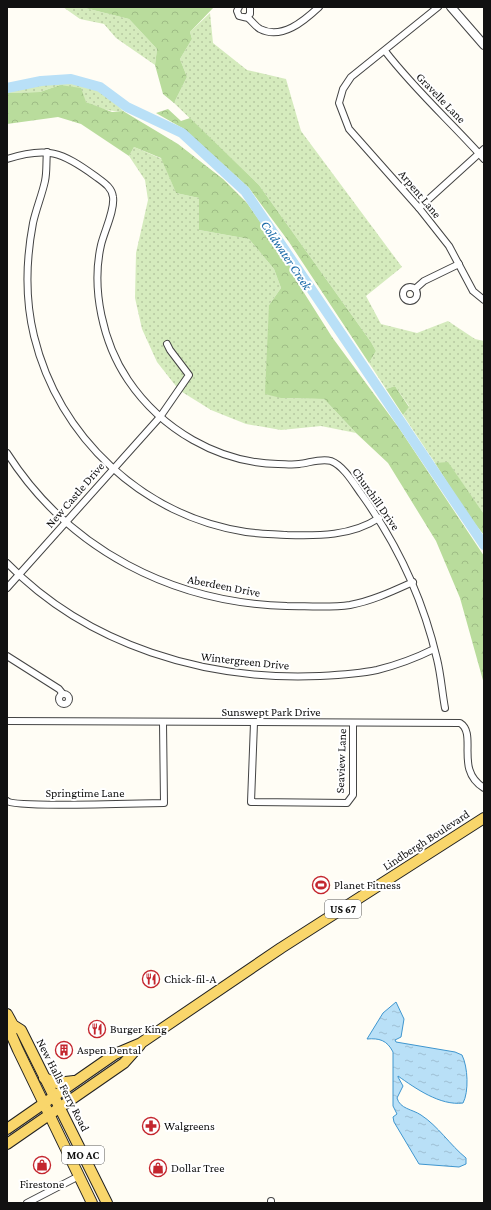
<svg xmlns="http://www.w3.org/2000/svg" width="491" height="1210" viewBox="0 0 491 1210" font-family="'Crimson Pro',serif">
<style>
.grass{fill:url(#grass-dots)}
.forest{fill:url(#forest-crowns)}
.water{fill:url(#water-ripples);stroke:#3f96cf}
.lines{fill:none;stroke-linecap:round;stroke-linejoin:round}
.river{stroke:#b9e0f7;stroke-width:10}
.minor-casing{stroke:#444;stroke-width:8}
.tertiary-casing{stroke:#444;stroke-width:10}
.primary-casing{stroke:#222;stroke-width:12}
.minor{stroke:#fff;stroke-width:6}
.tertiary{stroke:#fff;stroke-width:8}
.primary{stroke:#f9d66b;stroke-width:10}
.labels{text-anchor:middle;stroke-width:4;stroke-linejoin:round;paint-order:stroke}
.shield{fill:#fff;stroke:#585858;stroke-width:1}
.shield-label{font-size:11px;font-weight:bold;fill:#111}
.street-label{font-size:12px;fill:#111;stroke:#fff}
.poi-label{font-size:12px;fill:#111;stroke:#fff;text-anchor:start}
.water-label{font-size:13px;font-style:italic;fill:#1768a6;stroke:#fff}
</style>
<defs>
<pattern id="grass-dots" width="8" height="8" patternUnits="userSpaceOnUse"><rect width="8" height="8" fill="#d5ebbd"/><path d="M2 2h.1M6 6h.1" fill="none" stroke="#b6c8a1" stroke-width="1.8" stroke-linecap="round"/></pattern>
<pattern id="forest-crowns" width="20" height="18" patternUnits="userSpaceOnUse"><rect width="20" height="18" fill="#b9dc9c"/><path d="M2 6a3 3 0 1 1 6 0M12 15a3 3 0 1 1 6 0" fill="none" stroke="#9ebc85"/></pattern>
<pattern id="water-ripples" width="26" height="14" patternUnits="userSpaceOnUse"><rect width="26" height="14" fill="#b9e0f7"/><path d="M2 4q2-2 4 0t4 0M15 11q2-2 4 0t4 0" fill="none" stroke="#9ebfd3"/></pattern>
</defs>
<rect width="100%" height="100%" fill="#fffdf5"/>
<g class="grass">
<path d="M63,7H81L129,19L157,49L155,65L116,38L104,24L80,19Z"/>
<path d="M210,13L213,43L247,70L286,79L301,131L402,267L366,296L381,324L417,333L448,321L475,339L484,341V514L448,463H435L403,415L409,406L395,386L386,389L369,363L376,351L371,342L259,185L174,103L187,77L180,59L192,39L190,32Z"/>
<path d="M62,81C86,84 107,91 123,111C99,113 79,98 60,85L40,92L7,93L32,84Z"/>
<path d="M134,147L162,159L176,193L199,198V230L249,239L274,269L281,288L269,305L281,398L324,399L356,433L321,426L281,430L246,424L211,410L179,390L157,362L142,329L135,298L136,253L148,200L145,180L129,156Z"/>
</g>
<g class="forest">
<path d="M81,7H214L190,32L192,39L180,59L187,77L174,103L163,94L155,65L157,49L129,19Z"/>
<path d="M60,85L81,88L86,102L112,112L123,111L178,144L223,179L247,203L288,261L294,277L332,337L399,428L484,556V684L460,598L436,541L388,463L356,433L324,399L281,398L265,394L269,305L281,288L274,269L249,239L199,230V198L176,193L161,158L134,147L129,156L81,124L58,117L7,124V93L40,92Z"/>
<path d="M168,109L181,121L190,118L259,185L371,342L376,351L369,363L289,242L249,188L184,129L156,113Z"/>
<path d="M395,386L409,407L403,415L386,389Z"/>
<path d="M448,462L484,514V535L467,514L435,463Z"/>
</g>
<path class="water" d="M396,1002L404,1019L401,1037L395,1040L396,1042L455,1052L462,1055C468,1067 469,1092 463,1103C440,1106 415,1088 398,1076V1077L403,1086L397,1098C400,1109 412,1109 421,1115C438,1126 450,1145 466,1158V1164L459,1167L419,1164L394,1122L393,1117L397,1114L393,1106V1052C387,1040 379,1038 367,1039L383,1013Z"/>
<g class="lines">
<path class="river" d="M7,88L41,81L71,79L100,87L127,107L182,133L245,191L484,545"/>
<g class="minor-casing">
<g id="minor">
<path d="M239,7L237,11L239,16C242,17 245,17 248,18C252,21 255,26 260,29C282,40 304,21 319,7"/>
<path d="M438,7L351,77L343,89L339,103L349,129L419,208L449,246L473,291L484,300"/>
<path d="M247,17L250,14V7"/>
<path d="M385,51C415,90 451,122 484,159"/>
<path d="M47,152C46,162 47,172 45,181C42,195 36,209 33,223C26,260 25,299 34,336C59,438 143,516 246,532C260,534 274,534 287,535C318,536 352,536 379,518"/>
<path d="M7,159C47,146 62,152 95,176C103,182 112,187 113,197C115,210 104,232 101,245C91,289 103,343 128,380C161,429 218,463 278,464C285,464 292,465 299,464C309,463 321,458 331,461C344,466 354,484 362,495C398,545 423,599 437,659C441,675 442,692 445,708"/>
<path d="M419,208L484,149"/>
<circle cx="410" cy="294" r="7"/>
<path d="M415,289L424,281L459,264"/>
<path d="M7,453C69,550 173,603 287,606C307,606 330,608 350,605C372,601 393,591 413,582"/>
<path d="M7,563C88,646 206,681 320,676C339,675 358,674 377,670C397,665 416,658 434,649"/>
<path d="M7,588L160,417L189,375L170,350L167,344"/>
<path d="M7,656L59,689L63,694"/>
<circle cx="64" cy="699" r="5"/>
<path d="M7,721L460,723C478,734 454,770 484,788"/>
<path d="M254,723L251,802L347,803L353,795V723"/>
<path d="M7,801C15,808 144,803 164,803L163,723"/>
<path d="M271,1201V1203"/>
<path d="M27,1203L79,1176"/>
</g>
</g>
<g class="tertiary-casing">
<path id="tertiary" d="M451,7L484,45"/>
</g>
<g class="primary-casing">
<g id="primary">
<path d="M7,1014L13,1025L21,1030L107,1203"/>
<path d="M13,1025L11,1034L18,1050L92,1203"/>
<path d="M44,1078L57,1083L74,1081"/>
<path d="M7,1129L115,1054L141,1043L281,948L484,818"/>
<path d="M7,1144L124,1063L140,1045"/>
</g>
</g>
<use href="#minor" class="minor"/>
<use href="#tertiary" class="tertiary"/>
<use href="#primary" class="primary"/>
</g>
<defs>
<g id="stadium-ring" transform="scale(0.9)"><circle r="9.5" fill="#fff" stroke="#c4262e" stroke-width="1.5"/><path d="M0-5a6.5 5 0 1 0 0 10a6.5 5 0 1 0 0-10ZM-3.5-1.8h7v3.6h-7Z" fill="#c4262e"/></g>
<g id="restaurant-ring" transform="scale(0.9)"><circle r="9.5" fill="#fff" stroke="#c4262e" stroke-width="1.5"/><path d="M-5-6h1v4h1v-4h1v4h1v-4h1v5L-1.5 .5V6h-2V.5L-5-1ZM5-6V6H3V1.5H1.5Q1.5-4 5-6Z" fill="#c4262e"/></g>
<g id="building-ring" transform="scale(0.9)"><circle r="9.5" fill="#fff" stroke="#c4262e" stroke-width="1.5"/><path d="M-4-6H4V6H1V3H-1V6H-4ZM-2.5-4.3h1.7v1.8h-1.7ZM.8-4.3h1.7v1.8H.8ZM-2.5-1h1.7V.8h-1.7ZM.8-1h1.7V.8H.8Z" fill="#c4262e"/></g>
<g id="pharmacy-ring" transform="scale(0.9)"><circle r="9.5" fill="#fff" stroke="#c4262e" stroke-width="1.5"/><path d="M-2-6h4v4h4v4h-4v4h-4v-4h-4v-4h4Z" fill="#c4262e"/></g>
<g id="shop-ring" transform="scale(0.9)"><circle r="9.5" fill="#fff" stroke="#c4262e" stroke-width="1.5"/><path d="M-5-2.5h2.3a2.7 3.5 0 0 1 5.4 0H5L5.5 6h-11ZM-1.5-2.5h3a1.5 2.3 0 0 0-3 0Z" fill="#c4262e"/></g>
</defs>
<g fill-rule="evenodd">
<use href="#stadium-ring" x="321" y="885"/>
<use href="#restaurant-ring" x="151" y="979"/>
<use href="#restaurant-ring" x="97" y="1029"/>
<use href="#building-ring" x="64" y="1050"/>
<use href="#pharmacy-ring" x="151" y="1126"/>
<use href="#shop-ring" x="42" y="1165"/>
<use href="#shop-ring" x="158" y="1168"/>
</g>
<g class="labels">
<g class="shield">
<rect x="325" y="900" width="36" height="18" rx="3"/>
<rect x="62" y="1146" width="42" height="18" rx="3"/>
</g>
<g class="shield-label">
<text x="343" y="913">US 67</text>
<text x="83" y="1159">MO AC</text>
</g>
<g class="street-label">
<text transform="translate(441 98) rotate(46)" y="4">Gravelle Lane</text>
<text transform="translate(420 194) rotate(50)" y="4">Arpent Lane</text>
<text transform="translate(75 495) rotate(-49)" y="4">New Castle Drive</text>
<text transform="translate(376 499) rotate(55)" y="4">Churchill Drive</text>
<text transform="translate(224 586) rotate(11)" y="4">Aberdeen Drive</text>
<text transform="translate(245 661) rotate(6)" y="4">Wintergreen Drive</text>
<text x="271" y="716">Sunswept Park Drive</text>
<text transform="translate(341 761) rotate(-88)" y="4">Seaview Lane</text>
<text x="85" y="797">Springtime Lane</text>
<text transform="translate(426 840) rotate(-33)" y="4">Lindbergh Boulevard</text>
<text transform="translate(63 1085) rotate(63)" y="4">New Halls Ferry Road</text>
</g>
<g class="poi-label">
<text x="334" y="889">Planet Fitness</text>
<text x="164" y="983">Chick-fil-A</text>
<text x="110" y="1033">Burger King</text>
<text x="77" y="1054">Aspen Dental</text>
<text x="164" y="1130">Walgreens</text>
<text x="171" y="1172">Dollar Tree</text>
<text x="42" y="1188" text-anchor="middle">Firestone</text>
</g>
<g class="water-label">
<text transform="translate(287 255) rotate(56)" y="5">Coldwater Creek</text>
</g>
</g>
<rect width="491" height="1210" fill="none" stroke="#111111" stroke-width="16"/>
</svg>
